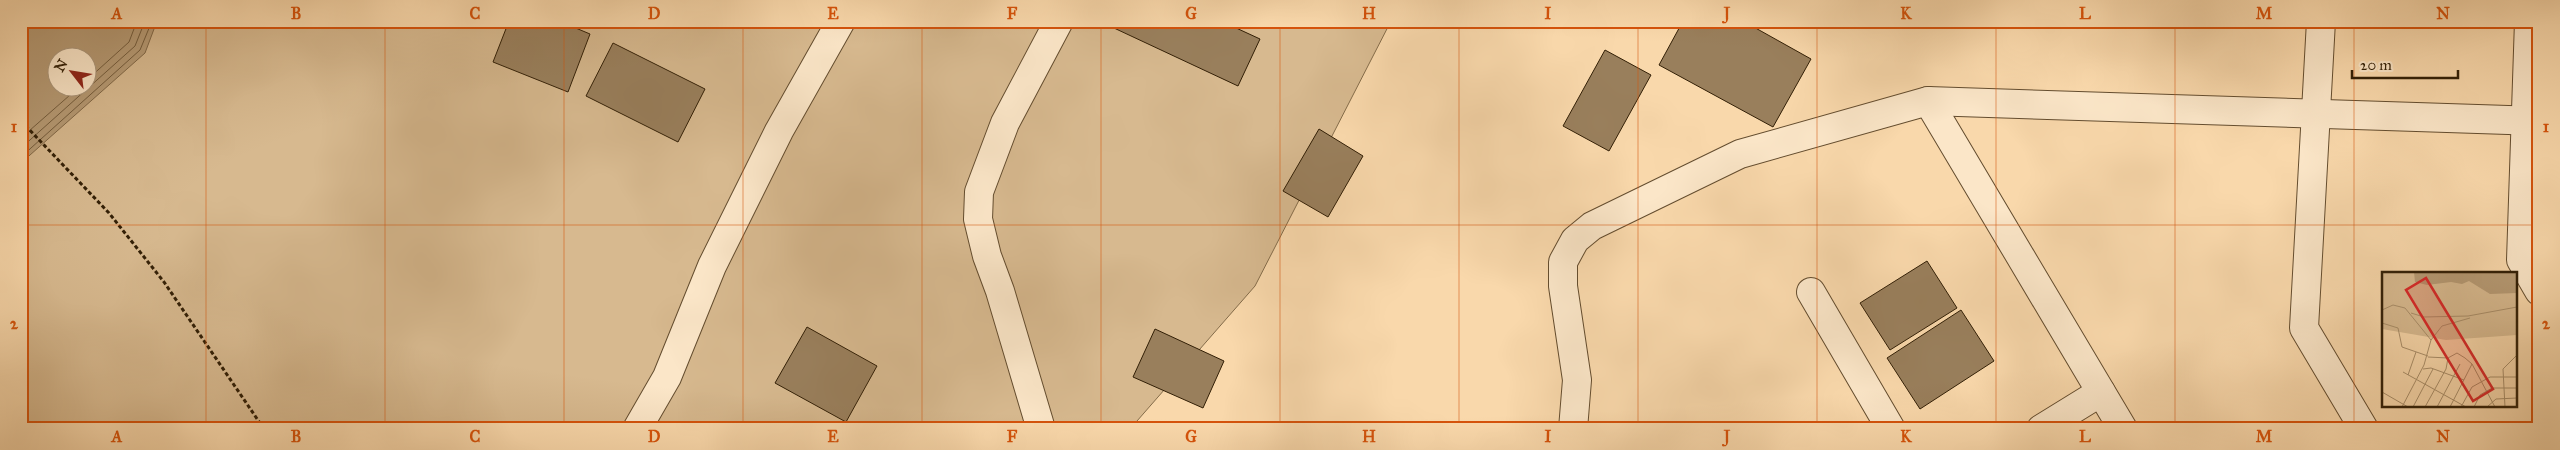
<svg xmlns="http://www.w3.org/2000/svg" width="2560" height="450" viewBox="0 0 2560 450" font-family="'IM FELL Great Primer',serif">
<style>
.green{fill:#d7b98f;stroke:#846c4a;fill-rule:evenodd}
.water{fill:#b59973;stroke:#816847;fill-rule:evenodd}
.lines{fill:none;stroke-linecap:round;stroke-linejoin:round}
.shore{stroke:#745c3c;stroke-width:1}
.building{fill:#997f5c;stroke:#321f06}
.minor-casing{stroke:#644d2f;stroke-width:30}
.path{stroke:#321f06;stroke-width:3;stroke-dasharray:4 2.5;stroke-linecap:butt}
.minor{stroke:#fbe6c8;stroke-width:28}
.grid{fill:none;stroke:#d6530b;stroke-width:1;stroke-opacity:0.55}
.inset-road{fill:none;stroke:#a98e69;stroke-width:1}
.view{fill:#d62828;fill-opacity:0.15;stroke:#d62828;stroke-width:2.5}
.inset-edge{fill:none;stroke:#321f06;stroke-width:2.5}
.neatline{fill:none;stroke:#d6530b;stroke-width:2}
.grid-label{font-size:16px;text-anchor:middle;font-weight:bold;fill:#d6530b}
</style>
<rect width="100%" height="100%" fill="#f9d8ab"/>
<filter id="stains"><feTurbulence type="fractalNoise" baseFrequency=".004" numOctaves="4"/><feColorMatrix values="0 0 0 0 .2 0 0 0 0 .09 0 0 0 0 .02 0 0 0 .5 -.17"/></filter>
<radialGradient id="worn" r=".72"><stop offset=".6" stop-color="#630" stop-opacity="0"/><stop offset="1" stop-color="#630" stop-opacity=".3"/></radialGradient>
<path class="green" d="M21,21H1391L1255,286L1130,429H21ZM58,58H88V88H58Z"/>
<path class="water" d="M21,21H157L145,53L21,163ZM58,58H88V88H58Z"/>
<g class="lines">
<g class="shore">
<path d="M88,79L129,42L137,21"/>
<path d="M21,138L78,88"/>
<path d="M21,148L135,46L145,21"/>
<path d="M21,157L140,50L152,21"/>
</g>
</g>
<g class="building">
<path d="M509,21H559L590,34L568,92L493,62Z"/>
<path d="M1099,21H1221L1260,39L1238,86Z"/>
<path d="M1683,21H1743L1811,59L1773,127L1659,65Z"/>
<path d="M613,43L705,89L678,142L586,96Z"/>
<path d="M1605,50L1651,75L1609,151L1563,126Z"/>
<path d="M1319,129L1363,156L1328,217L1283,191Z"/>
<path d="M1927,261L1957,308L1890,350L1860,303Z"/>
<path d="M1961,310L1994,361L1920,409L1887,358Z"/>
<path d="M807,327L877,366L846,422L775,383Z"/>
<path d="M1155,329L1224,361L1203,408L1133,377Z"/>
</g>
<g class="lines">
<g class="minor-casing">
<g id="minor">
<path d="M2321,21L2304,328L2364,429"/>
<path d="M2529,21L2521,260L2539,291"/>
<path d="M1928,101L2123,429"/>
<path d="M1811,292L1891,429"/>
<path d="M637,429L667,377L712,266L779,131L841,21"/>
<path d="M1041,429L1000,291L987,256L978,219L979,192L1005,123L1059,21"/>
<path d="M1573,429L1577,380L1563,286V262L1575,240L1592,226L1740,154L1928,101L2539,121"/>
<path d="M2041,429L2101,392"/>
</g>
</g>
<path class="path" d="M21,121L109,213L164,282L264,429"/>
<use href="#minor" class="minor"/>
</g>
<path class="grid" d="M206,21V429M385,21V429M564,21V429M743,21V429M922,21V429M1101,21V429M1280,21V429M1459,21V429M1638,21V429M1817,21V429M1996,21V429M2175,21V429M2354,21V429M21,225H2539"/>
<g transform="translate(2382 272)">
<rect width="135" height="135" fill="#f9d8ab"/>
<path d="M0,0H135V63L64,68L0,57Z" fill="#d7b98f"/>
<path d="M32,0H135V21L108,22L87,9L80,12L69,10L45,13L33,10Z" fill="#b59973"/>
<path class="inset-road" d="M0,38L11,33L23,36L49,68L42,93L20,135M29,41L42,45L86,44L135,35M0,51L16,56L20,75L46,84M49,68L60,54L88,46M46,85L66,86L75,81L83,86L90,92L113,135M41,97L49,96L82,108M21,100L84,135M26,103L34,80M0,120L26,135M31,135L51,97M43,135L64,97L66,86M55,135L78,92M68,135L90,92M79,135L90,115L108,105H135M92,135L98,123L110,116H135M105,135L114,127L135,126M123,135L121,97L135,83"/>
<path class="view" d="M44,6L111,117L91,129L24,18Z"/>
<rect width="135" height="135" class="inset-edge"/>
</g>
<rect width="2560" height="450" fill="none" stroke="#f9d8ab" stroke-width="55"/>
<g transform="translate(72 72) rotate(301)"><circle r="24" fill="#fbe6c8" stroke="#ab967a"/>
<path d="M0-4L9 19L0 12L-9 19Z" fill="#8f2418"/>
<text y="-8" font-size="14" font-weight="bold" text-anchor="middle" fill="#321f06">N</text>
</g>
<path d="M2352 70v8h106v-8" fill="none" stroke="#321f06" stroke-width="2.5"/>
<text x="2360" y="70" font-size="15" fill="#321f06" stroke="#fbe6c8" stroke-width="4" paint-order="stroke">20 m</text>
<rect x="28" y="28" width="2504" height="394" class="neatline"/>
<g class="grid-label">
<text x="117" y="19">A</text>
<text x="296" y="19">B</text>
<text x="475" y="19">C</text>
<text x="654" y="19">D</text>
<text x="833" y="19">E</text>
<text x="1012" y="19">F</text>
<text x="1191" y="19">G</text>
<text x="1369" y="19">H</text>
<text x="1548" y="19">I</text>
<text x="1727" y="19">J</text>
<text x="1906" y="19">K</text>
<text x="2085" y="19">L</text>
<text x="2264" y="19">M</text>
<text x="2443" y="19">N</text>
<text x="14" y="132">1</text>
<text x="2546" y="132">1</text>
<text x="14" y="329">2</text>
<text x="2546" y="329">2</text>
<text x="117" y="442">A</text>
<text x="296" y="442">B</text>
<text x="475" y="442">C</text>
<text x="654" y="442">D</text>
<text x="833" y="442">E</text>
<text x="1012" y="442">F</text>
<text x="1191" y="442">G</text>
<text x="1369" y="442">H</text>
<text x="1548" y="442">I</text>
<text x="1727" y="442">J</text>
<text x="1906" y="442">K</text>
<text x="2085" y="442">L</text>
<text x="2264" y="442">M</text>
<text x="2443" y="442">N</text>
</g>
<rect width="100%" height="100%" filter="url(#stains)"/>
<rect width="100%" height="100%" fill="url(#worn)"/>
</svg>
